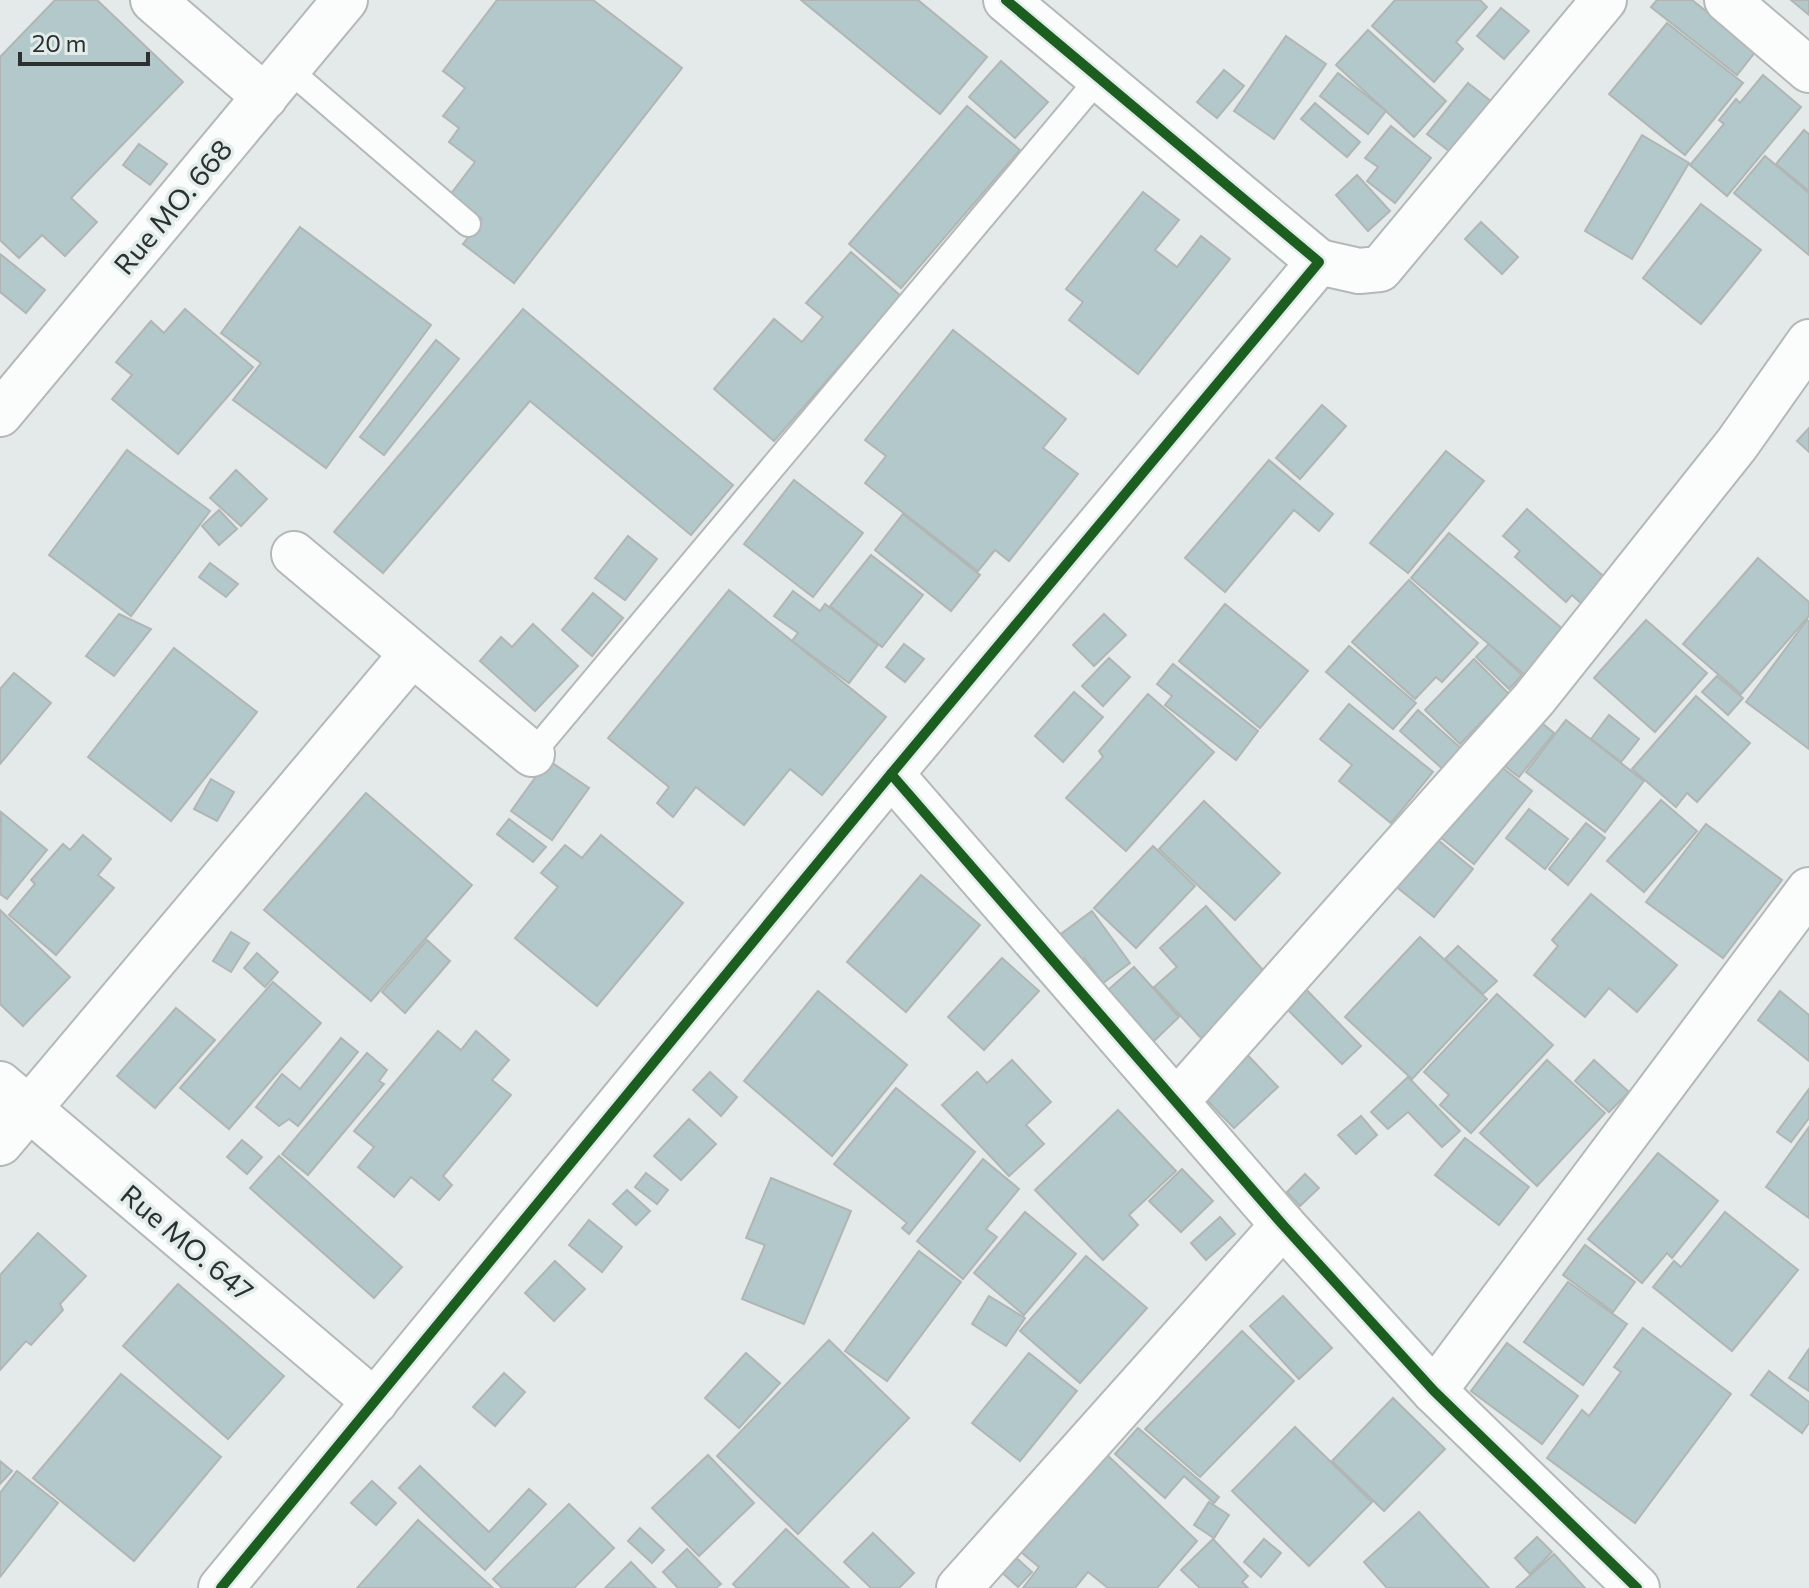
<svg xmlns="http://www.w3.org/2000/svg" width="1809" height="1588" viewBox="0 0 1809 1588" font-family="Commissioner,sans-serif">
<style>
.building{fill:#b2c8ca;stroke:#b1b6b5;stroke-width:2}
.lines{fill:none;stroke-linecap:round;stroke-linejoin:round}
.lane-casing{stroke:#b4b8b8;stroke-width:28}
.street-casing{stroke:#b4b8b8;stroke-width:48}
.lane{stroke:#fbfcfc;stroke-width:24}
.street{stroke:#fbfcfc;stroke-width:44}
.cycleway-casing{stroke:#e2ecea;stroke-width:15}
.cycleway{stroke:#1b5e20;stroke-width:10}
.labels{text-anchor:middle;stroke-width:7;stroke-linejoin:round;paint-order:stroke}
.street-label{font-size:28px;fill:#2c302f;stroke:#e2ecea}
</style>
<rect width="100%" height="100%" fill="#e4eae9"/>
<g class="building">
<path d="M55,0H97L183,82L71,198L97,222L65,256L42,235L19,258L0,240V57Z"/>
<path d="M497,0H593L682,68L514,283L463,244L482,219L450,195L475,162L449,142L459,128L443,116L465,88L443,71Z"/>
<path d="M801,0H918L987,57L940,114Z"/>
<path d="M1395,0H1480L1487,7L1456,42L1463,49L1434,82L1372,26Z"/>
<path d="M1657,0H1692L1756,51L1737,75L1651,7Z"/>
<path d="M1791,0H1809V15Z"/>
<path d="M1501,8L1529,31L1504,59L1477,36Z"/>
<path d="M1667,23L1743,83L1685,155L1609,94Z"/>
<path d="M1368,30L1446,101L1414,137L1336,65Z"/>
<path d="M1286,36L1326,64L1274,139L1234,111Z"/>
<path d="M1001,61L1048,102L1015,138L969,97Z"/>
<path d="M1224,70L1244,86L1217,118L1197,102Z"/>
<path d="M1338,73L1386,111L1368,134L1320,96Z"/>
<path d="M1763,75L1801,107L1727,196L1690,165L1724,124L1719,120L1736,99L1740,103Z"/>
<path d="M1468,83L1502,110L1462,161L1427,134Z"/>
<path d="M1315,103L1360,142L1347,157L1301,119Z"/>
<path d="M967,106L1020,150L901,288L849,244Z"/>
<path d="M1391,126L1431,158L1395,203L1367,181L1378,167L1365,158Z"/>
<path d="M1804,130L1809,134V191L1776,164Z"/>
<path d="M1642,135L1689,163L1632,259L1585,231Z"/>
<path d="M139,144L167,164L150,185L123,165Z"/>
<path d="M1765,156L1809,193V255L1734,193Z"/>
<path d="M1357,175L1390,211L1368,231L1336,195Z"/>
<path d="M1143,192L1179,220L1155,250L1177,267L1201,236L1230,259L1138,374L1069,320L1083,302L1066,289Z"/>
<path d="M1701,204L1761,250L1701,324L1643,278Z"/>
<path d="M1481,222L1518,257L1502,274L1465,239Z"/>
<path d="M300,227L431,325L326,468L233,400L261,363L221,333Z"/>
<path d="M851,252L901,296L774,441L714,389L774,319L802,342L823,317L806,303Z"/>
<path d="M0,254L45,290L26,313L0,292Z"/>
<path d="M185,309L253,367L178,454L112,399L132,375L116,362L151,321L164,333Z"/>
<path d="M523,309L733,485L691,535L530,401L383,573L334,532Z"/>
<path d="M953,330L1066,419L1043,448L1078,474L1009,561L995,550L978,571L865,483L886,456L865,440Z"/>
<path d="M436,340L459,359L384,455L360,437Z"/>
<path d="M1322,405L1346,426L1300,479L1276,458Z"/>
<path d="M1809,428V452L1797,441Z"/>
<path d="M127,450L210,511L131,616L49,555Z"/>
<path d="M1446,451L1484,481L1408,573L1370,543Z"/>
<path d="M1269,460L1333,514L1319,531L1294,510L1225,592L1185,558Z"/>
<path d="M236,470L267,499L241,526L210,498Z"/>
<path d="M794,480L863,533L813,597L744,544Z"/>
<path d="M1527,509L1609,581L1586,608L1572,595L1566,602L1515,557L1520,551L1503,536Z"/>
<path d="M219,510L237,529L219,545L202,526Z"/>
<path d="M903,514L980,575L951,611L875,550Z"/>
<path d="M1449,533L1570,635L1531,680L1411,578Z"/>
<path d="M628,536L657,559L625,600L595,578Z"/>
<path d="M871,555L923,595L882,647L830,606Z"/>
<path d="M1758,558L1809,602V616L1741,694L1683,644Z"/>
<path d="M210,563L238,584L226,597L199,577Z"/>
<path d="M1409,580L1478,643L1442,682L1436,677L1415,699L1352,642Z"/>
<path d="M729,590L886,717L822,795L790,769L744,825L696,787L673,817L657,803L669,787L608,738Z"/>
<path d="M793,591L820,611L825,604L878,645L849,683L792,641L798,633L774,616Z"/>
<path d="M593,593L623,618L592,656L562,630Z"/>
<path d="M1225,604L1308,671L1260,728L1179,661Z"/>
<path d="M119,614L151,629L114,676L86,656Z"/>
<path d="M1104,614L1126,635L1094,666L1073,645Z"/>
<path d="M1646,620L1707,673L1655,732L1594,678Z"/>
<path d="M1807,620L1809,621V749L1746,702Z"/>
<path d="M533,624L578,666L535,711L480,661L501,637L512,647Z"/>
<path d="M904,644L924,659L905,682L886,667Z"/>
<path d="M1489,644L1522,675L1509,689L1476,657Z"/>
<path d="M1349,646L1416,703L1393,729L1326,672Z"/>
<path d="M174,648L257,712L171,821L88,757Z"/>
<path d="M1109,658L1130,677L1103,706L1082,686Z"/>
<path d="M1474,659L1509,694L1460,744L1425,710Z"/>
<path d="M1173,664L1258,731L1236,760L1165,705L1172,696L1157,684Z"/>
<path d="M14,673L51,703L0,764V689Z"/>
<path d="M1717,676L1743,698L1728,715L1702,692Z"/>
<path d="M1074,692L1103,717L1063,762L1035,736Z"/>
<path d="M1148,694L1214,752L1126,851L1066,798L1103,757L1099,751Z"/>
<path d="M1696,696L1750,743L1697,802L1687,793L1676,807L1632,769Z"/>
<path d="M1349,704L1433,772L1391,823L1339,781L1352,765L1320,739Z"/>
<path d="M1418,710L1463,750L1445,771L1400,731Z"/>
<path d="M1609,715L1639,739L1621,762L1591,739Z"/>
<path d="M1537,719L1554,733L1519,777L1501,763Z"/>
<path d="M1566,720L1644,781L1605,832L1526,772Z"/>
<path d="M548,760L589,788L552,840L511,811Z"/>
<path d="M1498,764L1532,791L1474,864L1439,836Z"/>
<path d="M211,779L234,792L217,821L194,809Z"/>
<path d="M366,793L472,885L371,1001L264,910Z"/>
<path d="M1661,800L1697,831L1644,892L1607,861Z"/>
<path d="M1204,801L1280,873L1235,920L1159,849Z"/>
<path d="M1529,809L1568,839L1545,869L1506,838Z"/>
<path d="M1,812L47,850L7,899L0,894Z"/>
<path d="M509,819L546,847L533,862L497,834Z"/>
<path d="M1586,823L1605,838L1568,885L1549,869Z"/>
<path d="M1706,824L1782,880L1723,958L1646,902Z"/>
<path d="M83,835L111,859L98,875L114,888L56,955L9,915L35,884L31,880L63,844L70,850Z"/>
<path d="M601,835L683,903L597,1006L515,938L558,887L541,873L565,845L582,858Z"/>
<path d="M1433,836L1473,869L1434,917L1393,884Z"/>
<path d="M1153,846L1195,886L1136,948L1094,908Z"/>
<path d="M921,875L980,925L906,1012L847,962Z"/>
<path d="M1591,894L1677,965L1637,1012L1609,988L1585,1017L1534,975L1558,946L1552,940Z"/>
<path d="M1206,906L1269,977L1201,1038L1154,987L1177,967L1160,948Z"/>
<path d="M0,910L70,977L23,1026L0,1004Z"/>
<path d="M1092,911L1130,963L1103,983L1084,958L1069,968L1050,942Z"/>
<path d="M231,932L249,943L231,972L213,961Z"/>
<path d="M1420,937L1487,999L1412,1079L1345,1017Z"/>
<path d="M427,940L450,961L405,1013L382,992Z"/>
<path d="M1458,946L1497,981L1483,994L1445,959Z"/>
<path d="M257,953L278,972L265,987L244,968Z"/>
<path d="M1002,958L1039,991L984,1050L948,1017Z"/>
<path d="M1134,967L1179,1017L1154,1041L1108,990Z"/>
<path d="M1298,981L1361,1046L1342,1064L1278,1000Z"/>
<path d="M273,982L321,1023L229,1129L180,1088Z"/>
<path d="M818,991L907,1065L832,1156L744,1081Z"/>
<path d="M1780,991L1809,1015V1061L1758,1020Z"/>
<path d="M1497,994L1553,1045L1471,1133L1440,1105L1449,1095L1424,1072Z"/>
<path d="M176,1008L215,1040L155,1108L117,1076Z"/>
<path d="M438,1031L461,1050L476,1031L509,1060L492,1080L511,1095L443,1176L452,1185L439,1200L411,1177L394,1197L358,1167L374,1147L354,1131Z"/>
<path d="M341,1038L358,1052L298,1126L289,1119L279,1126L256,1107L282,1074L300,1089Z"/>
<path d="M1239,1046L1278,1087L1234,1128L1195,1088Z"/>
<path d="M367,1053L387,1070L379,1081L384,1084L308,1175L282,1154Z"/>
<path d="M1012,1060L1051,1102L1026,1125L1044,1144L1009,1176L942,1105L977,1072L987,1083Z"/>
<path d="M1547,1060L1605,1113L1537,1186L1480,1133Z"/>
<path d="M1594,1060L1629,1092L1609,1112L1575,1081Z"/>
<path d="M710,1072L737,1097L721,1116L693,1090Z"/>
<path d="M1408,1077L1460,1131L1442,1147L1408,1112L1388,1129L1371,1112Z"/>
<path d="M896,1088L975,1152L909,1234L902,1228L907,1223L834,1164Z"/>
<path d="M1809,1089V1118L1791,1142L1777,1132Z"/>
<path d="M1118,1110L1176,1171L1129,1215L1138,1225L1103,1260L1035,1190Z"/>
<path d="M1361,1116L1377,1135L1356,1154L1338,1135Z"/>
<path d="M689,1119L716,1144L681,1180L654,1156Z"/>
<path d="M1809,1127V1218L1766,1187Z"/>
<path d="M1465,1138L1529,1187L1499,1225L1435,1175Z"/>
<path d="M242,1140L262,1157L247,1174L227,1157Z"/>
<path d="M1658,1153L1718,1201L1672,1258L1667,1253L1642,1283L1588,1239Z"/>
<path d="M279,1156L402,1267L374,1298L250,1188Z"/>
<path d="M983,1159L1019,1189L986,1229L997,1237L963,1279L917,1241Z"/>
<path d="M1182,1169L1213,1201L1181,1232L1149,1201Z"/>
<path d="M646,1173L668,1190L657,1204L635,1187Z"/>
<path d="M1305,1174L1319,1188L1300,1206L1287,1192Z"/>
<path d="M771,1178L851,1211L804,1324L742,1299L765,1245L746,1238Z"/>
<path d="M627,1190L650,1211L636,1225L613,1204Z"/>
<path d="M1025,1212L1076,1254L1024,1315L974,1273Z"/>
<path d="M1725,1212L1798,1270L1732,1351L1653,1287L1674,1261L1681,1267Z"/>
<path d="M1220,1217L1235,1234L1206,1260L1191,1243Z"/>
<path d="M589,1220L622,1247L602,1272L569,1245Z"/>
<path d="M38,1233L86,1276L60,1304L63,1310L31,1345L26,1341L0,1370V1275Z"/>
<path d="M1585,1245L1635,1282L1613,1312L1563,1275Z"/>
<path d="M919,1251L961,1282L887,1381L845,1351Z"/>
<path d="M1086,1256L1147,1308L1080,1383L1020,1331Z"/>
<path d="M555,1261L585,1289L554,1321L525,1293Z"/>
<path d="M1568,1282L1627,1324L1583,1385L1524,1342Z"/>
<path d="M178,1284L284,1376L228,1439L123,1346Z"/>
<path d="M989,1296L1025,1318L1006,1346L972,1324Z"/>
<path d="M1283,1296L1332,1348L1299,1379L1250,1326Z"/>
<path d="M1643,1328L1731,1394L1635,1523L1547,1458L1582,1410L1589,1416L1621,1372L1614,1367Z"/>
<path d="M1242,1331L1294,1381L1200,1477L1145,1429Z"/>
<path d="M829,1340L909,1418L798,1534L717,1456Z"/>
<path d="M1507,1343L1578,1396L1542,1444L1471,1391Z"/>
<path d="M1809,1349V1391L1789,1378Z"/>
<path d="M746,1353L780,1383L739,1428L705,1398Z"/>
<path d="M1029,1353L1077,1391L1020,1461L972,1423Z"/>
<path d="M1769,1371L1809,1402V1423L1802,1433L1751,1395Z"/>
<path d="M504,1373L525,1392L495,1426L473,1407Z"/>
<path d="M121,1374L221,1457L134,1561L33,1478Z"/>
<path d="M1393,1398L1445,1449L1384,1511L1332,1461Z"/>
<path d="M1295,1427L1372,1502L1309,1566L1232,1491Z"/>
<path d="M1138,1428L1219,1497L1214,1503L1184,1476L1165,1498L1115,1454Z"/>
<path d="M1101,1449L1197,1541L1157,1588H1108L1088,1572L1075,1588H1023L1039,1567L1016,1548Z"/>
<path d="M708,1455L754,1503L699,1556L652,1508Z"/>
<path d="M0,1461L12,1471L0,1484Z"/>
<path d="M420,1466L489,1532L529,1489L546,1504L485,1570L399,1488Z"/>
<path d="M17,1471L58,1503L0,1577V1493Z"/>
<path d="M372,1481L396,1503L376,1525L351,1503Z"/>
<path d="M1209,1502L1229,1515L1214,1538L1194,1525Z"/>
<path d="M569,1504L614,1548L574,1588H502L493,1579Z"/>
<path d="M1419,1512L1489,1588H1387L1364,1562Z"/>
<path d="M418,1520L493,1588H357Z"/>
<path d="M640,1528L664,1550L652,1563L628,1541Z"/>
<path d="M786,1529L849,1588H737L733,1584Z"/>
<path d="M873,1533L914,1573L899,1588H871L844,1562Z"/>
<path d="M1537,1537L1552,1552L1530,1574L1515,1558Z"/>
<path d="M1213,1539L1248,1576L1242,1582L1248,1588H1200L1181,1570Z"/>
<path d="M1264,1539L1281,1553L1261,1577L1244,1562Z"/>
<path d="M687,1549L721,1584L716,1588H678L663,1572Z"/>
<path d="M1554,1554L1585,1588H1516Z"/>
<path d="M1013,1555L1032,1572L1018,1587L999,1570Z"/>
<path d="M631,1562L656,1588H605Z"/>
</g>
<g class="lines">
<g class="lane-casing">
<g id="lane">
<path d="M288,69L468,224"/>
<path d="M532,754L1099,78"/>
</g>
</g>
<g class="street-casing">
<g id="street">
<path d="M153,0L265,97"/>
<path d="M1727,0L1809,70"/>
<path d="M1319,262L1359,271L1380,269L1604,0"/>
<path d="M0,414L345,0"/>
<path d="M294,554L532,754"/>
<path d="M891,774L1283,1225L1434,1391L1637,1588"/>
<path d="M0,1084L375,1402"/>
<path d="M1176,1102L1534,699L1737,444L1809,342"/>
<path d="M0,1143L412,654"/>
<path d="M1434,1391L1809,890"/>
<path d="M221,1588L891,774L1319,262L1006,0"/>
<path d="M959,1588L1283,1225"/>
</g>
</g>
<use href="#lane" class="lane"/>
<use href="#street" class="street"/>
<g class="cycleway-casing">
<g id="cycleway">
<path d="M891,774L1283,1225L1434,1391L1637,1588"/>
<path d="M221,1588L891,774L1319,262L1006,0"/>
</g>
</g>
<use href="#cycleway" class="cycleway"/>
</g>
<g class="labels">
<g class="street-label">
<text transform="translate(173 207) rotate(-50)" y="10">Rue MO. 668</text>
<text transform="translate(187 1243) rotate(40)" y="10">Rue MO. 647</text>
</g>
</g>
<path d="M20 52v12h128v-12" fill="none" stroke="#2c302f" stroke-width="4"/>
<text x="32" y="52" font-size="24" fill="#2c302f" stroke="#e2ecea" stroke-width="6" paint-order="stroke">20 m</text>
</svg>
